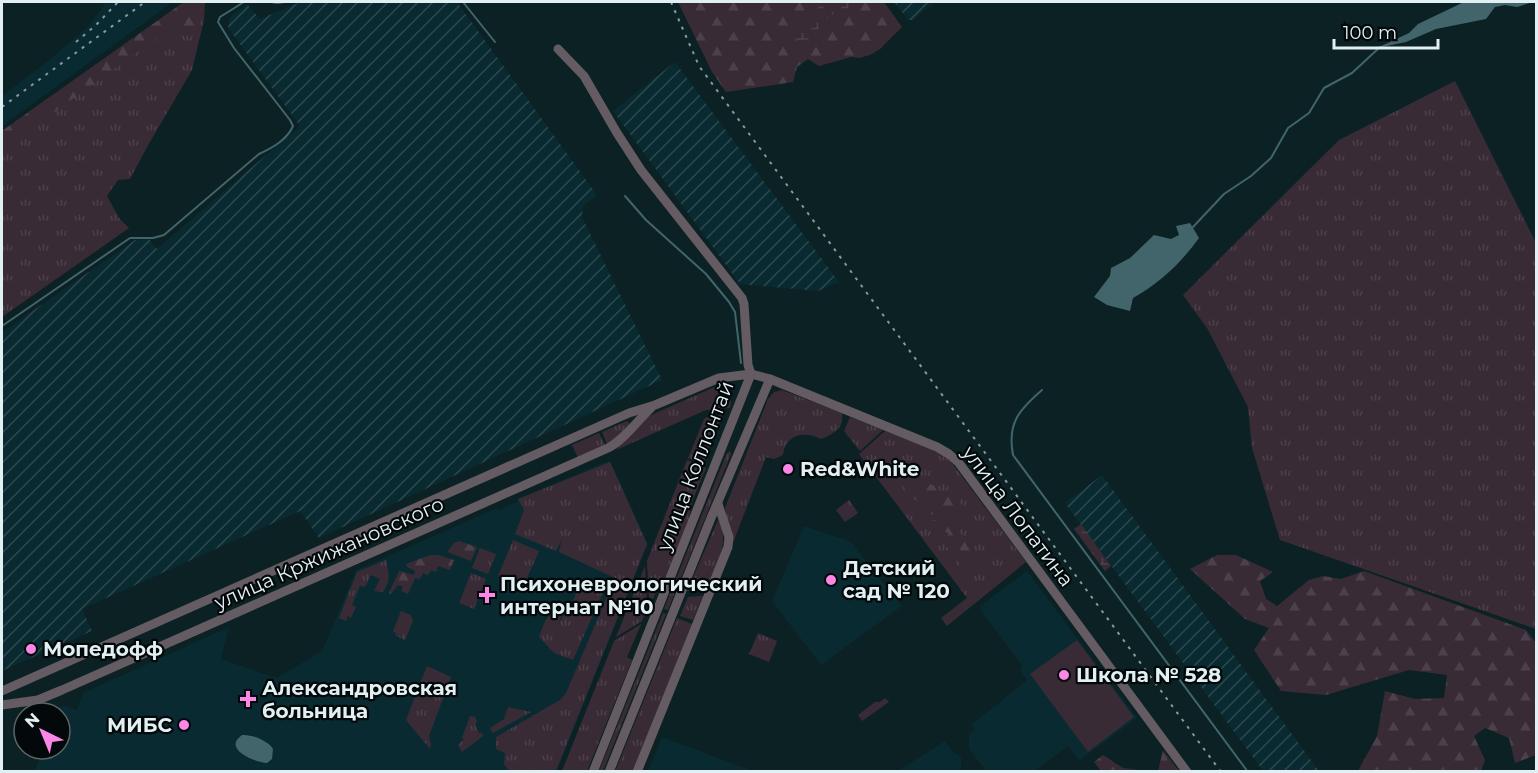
<svg xmlns="http://www.w3.org/2000/svg" width="1538" height="773" viewBox="0 0 1538 773" font-family="Montserrat,sans-serif">
<style>
.built{fill:#092a30}
.industrial{fill:url(#industrial-furrows)}
.grass{fill:url(#grass-tufts)}
.forest{fill:url(#forest-firs)}
.wetland{fill:url(#wetland-marsh)}
.garden{fill:#392b36}
.water{fill:#41656b}
.lines{fill:none;stroke-linecap:round;stroke-linejoin:round}
.stream{stroke:#41656b;stroke-width:2}
.minor{stroke:#645c62;stroke-width:9}
.rail{stroke:#88999c;stroke-width:2;stroke-dasharray:3 6;stroke-linecap:butt}
.poi-dot{fill:#fb86e5;stroke:#03090a;stroke-width:2}
.labels{text-anchor:middle;stroke-width:4.5;stroke-linejoin:round;paint-order:stroke}
.street-label{font-size:20px;fill:#e3f0f3;stroke:#03090a}
.poi-label{font-size:20px;font-weight:bold;fill:#e3f0f3;stroke:#03090a;text-anchor:start}
</style>
<defs>
<pattern id="industrial-furrows" width="10" height="10" patternUnits="userSpaceOnUse" patternTransform="scale(1.5)"><rect width="10" height="10" fill="#092a30"/><path d="M-1 1l2-2M0 10L10 0M9 11l2-2" fill="none" stroke="#2d494e"/></pattern>
<pattern id="grass-tufts" width="24" height="20" patternUnits="userSpaceOnUse" patternTransform="scale(1.5)"><rect width="24" height="20" fill="#392b36"/><path d="M3 7l-1-3M5 7V3M7 7l1-3M15 17l-1-3M17 17v-4M19 17l1-3" fill="none" stroke="#4c404a"/></pattern>
<pattern id="forest-firs" width="22" height="20" patternUnits="userSpaceOnUse" patternTransform="scale(1.5)"><rect width="22" height="20" fill="#392b36"/><path d="M5 1l3.5 6h-7zM16 11l3.5 6h-7z" fill="#4c404a"/></pattern>
<pattern id="wetland-marsh" width="20" height="14" patternUnits="userSpaceOnUse" patternTransform="scale(1.5)"><rect width="20" height="14" fill="#392b36"/><path d="M1 5h8M5 5V1M11 12h8M15 12V8" fill="none" stroke="#4c404a"/></pattern>
</defs>
<rect width="100%" height="100%" fill="#0b2124"/>
<g class="built">
<path d="M106,2H173L2,126V96L43,65L88,27Z"/>
<path d="M610,460L648,544L557,771L34,772L44,749H60V713H58L62,705L77,710L83,693L229,627L221,659L276,678L322,651L356,570L497,508L498,510L505,507L518,501L517,499Z"/>
<path d="M804,526L850,541L902,606L821,665L772,601Z"/>
<path d="M1027,571L1137,718L1079,761L1068,746L1035,771H1000L998,769L994,771H986L969,749V735L975,730L971,725L1027,680L1020,670L1023,667L980,609L981,605Z"/>
<path d="M662,737L753,771H648Z"/>
<path d="M945,741L954,753L961,757V771H898Z"/>
</g>
<g class="industrial">
<path d="M300,2H457L597,195L583,206L582,217L662,380L319,538L300,511L82,609L92,631L2,671V332L135,240L149,239L157,249L300,126L228,28L229,20L233,14L247,4L260,19Z"/>
<path d="M894,2H935L913,20H908Z"/>
<path d="M675,62L839,282L818,291L740,284L613,111Z"/>
<path d="M1102,475L1319,771H1263L1065,503Z"/>
</g>
<g class="grass">
<path d="M184,2H205L204,20L192,70L147,147L130,179L118,180L107,196L119,218L129,228L2,317V131Z"/>
<path d="M1455,81L1536,243V629L1280,540L1252,448L1248,407L1207,328L1183,295L1339,140Z"/>
<path d="M717,386L728,393L731,402L730,408L706,410L616,450L637,426L649,416Z"/>
<path d="M782,390L842,413C844,429 834,433 821,439C804,430 785,435 783,455L774,459L766,457L731,548L725,508L768,399L774,392Z"/>
<path d="M722,415L703,464L688,458L704,419L707,417Z"/>
<path d="M850,417L883,430L860,451L844,431Z"/>
<path d="M627,421L630,424L624,432L608,446L602,432Z"/>
<path d="M885,431L941,453L949,459L1026,562L947,626L941,618L967,598L859,454Z"/>
<path d="M599,433L606,447L578,458L572,445Z"/>
<path d="M730,451L731,454L668,610L664,609L727,453Z"/>
<path d="M687,460L706,468L692,502L689,519L662,585L659,584L653,599L649,597L647,561Z"/>
<path d="M610,462L647,544L556,771H509L504,764L505,753L496,749V737L560,700L566,693L615,578L559,552L562,539L556,551L515,534L524,510L518,499Z"/>
<path d="M849,500L858,513L845,522L836,510Z"/>
<path d="M718,520C732,543 714,569 704,592L687,591Z"/>
<path d="M513,540L539,551L523,587L498,576Z"/>
<path d="M480,548L496,554L488,574L472,568Z"/>
<path d="M386,560C389,573 391,581 383,592L374,591L380,579L371,575L365,587L360,586L352,605L356,607L351,618L348,616L346,621L339,618L357,572Z"/>
<path d="M645,566L647,608L642,621L616,637Z"/>
<path d="M471,573L486,579L474,609L459,603Z"/>
<path d="M580,580L607,583L596,609L572,605Z"/>
<path d="M703,596L693,620L680,616L688,597Z"/>
<path d="M401,611L411,615L413,621L405,640L395,635L396,633L393,631Z"/>
<path d="M563,611L557,628L565,611L593,615L573,660L554,653L539,637C545,622 546,612 563,611Z"/>
<path d="M663,613L666,614L603,771H599Z"/>
<path d="M677,618L692,624L633,771L615,772Z"/>
<path d="M641,624L627,657L632,660L587,771H562L614,641Z"/>
<path d="M758,633L777,641L769,662L749,654Z"/>
<path d="M427,666L451,677L429,736L431,745L430,749L406,720Z"/>
<path d="M885,698L889,702L862,721L858,715L875,702H880Z"/>
<path d="M508,707L531,712L493,733L490,728L504,719Z"/>
<path d="M470,716L475,717L477,721L475,725L479,733H482L483,736L462,752L458,745L464,739L462,738Z"/>
</g>
<g class="forest">
<path d="M184,2H203L191,38L172,27L2,150V131Z"/>
<path d="M678,2H884L902,27L880,49L870,55L859,58L851,57L819,66L808,59L797,67L793,82L726,92L712,72Z"/>
<path d="M905,472L917,477L915,483L919,487L923,485L925,482L935,486L938,492L962,504C960,513 954,516 952,525C965,534 976,557 975,573L970,577L966,575V570L962,568L959,561L962,551L948,548L941,538V534L946,536L949,534L932,523V520H936V516C924,512 925,506 916,500C907,493 902,487 899,475Z"/>
<path d="M459,541L477,547L471,561L447,552L454,543Z"/>
<path d="M430,555H439L454,560L450,570L438,566L436,572L431,570L428,575L423,573L420,579L415,578L408,594L401,591L403,587L398,585L391,594L389,593L399,571L414,575L415,571L407,567L406,564Z"/>
<path d="M1217,555H1236L1273,572L1260,581L1266,599L1277,606L1309,580L1323,576L1341,579L1364,571L1526,630L1536,643V755L1515,763L1509,738L1485,728L1474,736L1485,760L1481,771H1358L1377,736L1385,691L1415,699L1444,698L1447,675L1409,670L1326,695L1281,691L1254,650L1269,628L1245,619L1190,569Z"/>
<path d="M1163,750L1179,771H1158Z"/>
<path d="M1103,755L1123,768L1148,771H1101L1094,762Z"/>
</g>
<g class="wetland">
<path d="M823,2H852L844,13L830,15L803,47L793,36Z"/>
<path d="M1081,524L1111,566L1105,571L1074,529Z"/>
</g>
<path class="garden" d="M1077,640L1134,717L1088,752L1030,674Z"/>
<g class="water">
<path d="M1464,2H1533L1517,7L1505,5L1495,7L1486,19L1436,29L1406,42L1377,48L1409,33L1418,24Z"/>
<path d="M1190,223L1199,238C1181,263 1160,283 1133,298L1130,311L1107,305L1094,297L1110,276L1111,268L1130,258L1154,235L1171,239L1179,235L1176,226Z"/>
<path d="M242,735C252,734 268,741 273,749L272,759L267,763C254,762 222,749 242,735Z"/>
</g>
<g class="lines">
<g class="stream">
<path d="M271,2L277,3L285,2"/>
<path d="M463,2L495,42"/>
<path d="M625,196L646,220L706,274L729,302L735,312L741,363"/>
<path d="M1193,227L1224,194L1251,176L1271,158L1288,128L1309,113L1324,88L1352,73L1380,47"/>
<path d="M2,326L130,238H153L164,235L259,154C272,148 287,140 293,126L290,120L234,48L218,22L220,17L244,2"/>
<path d="M1042,390C1019,410 1007,423 1013,455L1248,772"/>
</g>
<g class="minor">
<path d="M558,49L584,76L617,133L641,170L742,298L744,304L748,365L751,374"/>
<path d="M2,691L629,413L655,405L719,378L751,374L770,379L937,447L949,454L959,463L1187,772"/>
<path d="M2,705L38,700L62,690L608,448C624,440 637,421 651,408"/>
<path d="M593,772L751,374"/>
<path d="M609,772L711,518L770,379"/>
<path d="M637,772L728,547L729,537L718,504"/>
</g>
<g class="rail">
<path d="M671,2L699,66L1221,772"/>
<path d="M76,42L96,25L118,2"/>
<path d="M2,107L145,2"/>
</g>
</g>
<g class="poi-dot">
<circle cx="788" cy="469" r="6"/>
<circle cx="831" cy="580" r="6"/>
<path d="M484 586h6v6h6v6h-6v6h-6v-6h-6v-6h6z"/>
<circle cx="31" cy="649" r="6"/>
<circle cx="1064" cy="675" r="6"/>
<path d="M245 690h6v6h6v6h-6v6h-6v-6h-6v-6h6z"/>
<circle cx="184" cy="725" r="6"/>
</g>
<g class="labels">
<g class="street-label">
<text transform="translate(695 466) rotate(-69)" y="7">улица Коллонтай</text>
<text transform="translate(1018 516) rotate(53)" y="7">улица Лопатина</text>
<text transform="translate(329 553) rotate(-24)" y="7">улица Кржижановского</text>
</g>
<g class="poi-label">
<text x="800" y="476">Red&amp;White</text>
<text x="843" y="575">Детский<tspan x="843" dy="23">сад № 120</tspan></text>
<text x="500" y="591">Психоневрологический<tspan x="500" dy="23">интернат №10</tspan></text>
<text x="43" y="656">Мопедофф</text>
<text x="1076" y="682">Школа № 528</text>
<text x="262" y="695">Александровская<tspan x="262" dy="23">больница</tspan></text>
<text x="172" y="732" text-anchor="end">МИБС</text>
</g>
</g>
<rect width="1538" height="773" fill="none" stroke="#e3f0f3" stroke-width="6"/>
<g transform="translate(42 731) rotate(317)"><circle r="28" fill="#03090a" stroke="#5d6567" stroke-width="1.5"/>
<path d="M0-4.5L10 22L0 15L-10 22Z" fill="#fb86e5"/>
<text y="-9" font-size="16" font-weight="bold" text-anchor="middle" fill="#e3f0f3">N</text>
</g>
<path d="M1334 39v9h104v-9" fill="none" stroke="#e3f0f3" stroke-width="3"/>
<text x="1343" y="39" font-size="18" fill="#e3f0f3" stroke="#03090a" stroke-width="4.5" paint-order="stroke">100 m</text>
</svg>
